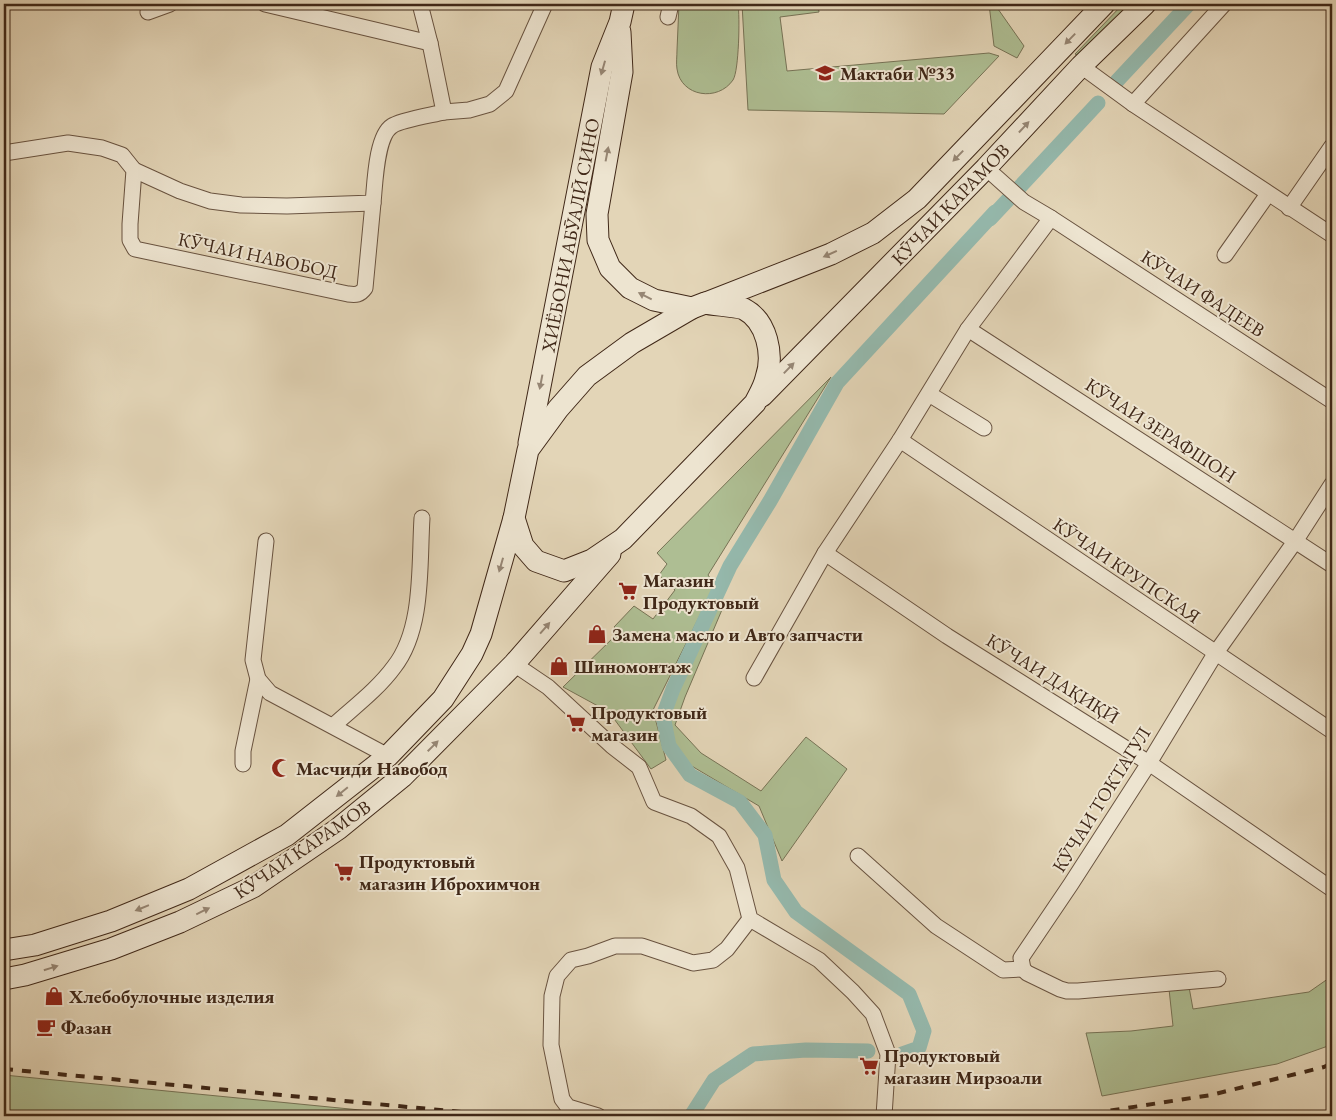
<svg xmlns="http://www.w3.org/2000/svg" width="1336" height="1120" viewBox="0 0 1336 1120" font-family="'EB Garamond',serif">
<style>
.green{fill:#aebe93;stroke:#777356}
.lines{fill:none;stroke-linecap:round;stroke-linejoin:round}
.canal{stroke:#95b9ad;stroke-width:15}
.minor-casing{stroke:#695340;stroke-width:17}
.secondary-casing{stroke:#402818;stroke-width:23}
.minor{stroke:#ede4d0;stroke-width:15}
.secondary{stroke:#ede4d0;stroke-width:21}
.rail{stroke:#402818;stroke-width:4;stroke-dasharray:9 9;stroke-linecap:butt}
.oneway{fill:#968674}
.labels{text-anchor:middle;stroke-width:4;stroke-linejoin:round;paint-order:stroke}
.poi-label{font-size:19px;font-weight:bold;fill:#402818;stroke:#ede4d0;text-anchor:start}
.street-label{font-size:19px;fill:#402818;stroke:#ede4d0}
</style>
<rect width="100%" height="100%" fill="#e3d5b7"/>
<filter id="stains"><feTurbulence type="fractalNoise" baseFrequency=".004" numOctaves="4"/><feColorMatrix values="0 0 0 0 .2 0 0 0 0 .09 0 0 0 0 .02 0 0 0 .5 -.17"/></filter>
<radialGradient id="worn" r=".72"><stop offset=".6" stop-color="#630" stop-opacity="0"/><stop offset="1" stop-color="#630" stop-opacity=".3"/></radialGradient>
<g class="green">
<path d="M679,4H738C740,16 739,71 733,80C718,102 681,97 677,69C676,64 677,56 677,50C678,35 678,19 679,4Z"/>
<path d="M742,4H818L819,12L780,17L787,71L989,53L999,56L944,114L748,110Z"/>
<path d="M989,4H1003L998,9L1024,46L1017,58L994,46Z"/>
<path d="M1123,4H1135L1082,58L1075,54Z"/>
<path d="M831,377L708,575L715,585L653,710L666,760L651,769L609,712L563,687L619,632L614,627L634,606L653,619L675,590L659,575L667,564L657,553Z"/>
<path d="M717,602L724,605L685,697L675,725L701,753L761,791L806,737L847,769L782,861L759,806L690,765L675,744L667,719Z"/>
<path d="M1332,976V1044L1328,1046L1277,1064L1102,1096L1086,1033L1131,1031L1173,1026L1169,989L1189,987L1193,1009L1309,992Z"/>
<path d="M4,1075L421,1116H57L10,1112L9,1116H4Z"/>
</g>
<g class="lines">
<g class="canal">
<path d="M1117,81L1189,4"/>
<path d="M990,219L1098,103"/>
<path d="M902,1054L919,1048L924,1031L909,994L796,912L774,880L765,835L740,802L690,775L669,746L663,716L673,689L730,566L770,501L837,383L995,212"/>
<path d="M691,1116L714,1080L753,1054L806,1050L868,1051"/>
</g>
<g class="minor-casing">
<g id="minor">
<path d="M265,4L430,43"/>
<path d="M148,12L170,4"/>
<path d="M668,17L671,4"/>
<path d="M1081,66L1133,104L1332,235"/>
<path d="M1133,104L1224,4"/>
<path d="M444,112L469,110L490,104L506,91L545,4"/>
<path d="M4,153L68,143L102,148L122,155L134,170L130,224V240L135,249L348,294C356,295 360,295 365,288L373,203"/>
<path d="M986,168L1024,202L1051,218L1332,401"/>
<path d="M134,170L180,191L210,201L241,205L287,206L373,203C375,184 376,136 392,126C400,120 432,115 444,112L430,43L420,4"/>
<path d="M1289,208L1332,146"/>
<path d="M1225,255L1268,194"/>
<path d="M968,329L1332,565"/>
<path d="M929,394L984,428"/>
<path d="M900,440L1332,731"/>
<path d="M266,541L253,660L258,679L270,693L388,756"/>
<path d="M825,553L947,636L1149,763L1332,889"/>
<path d="M514,664L548,687L612,746L639,767L654,802L691,816L719,836L737,868L750,919L819,960L853,992L873,1014L888,1054L884,1116"/>
<path d="M754,678L825,553L900,440L968,329L1051,218"/>
<path d="M333,726C354,707 378,689 394,667C424,629 419,565 422,518"/>
<path d="M243,764V751L258,679"/>
<path d="M858,856L936,926L1003,970L1023,969"/>
<path d="M1218,979L1078,991H1067L1060,989L1027,973L1023,969L1021,958L1071,884L1149,763L1215,654L1296,540L1332,484"/>
<path d="M598,1116L568,1107L562,1099L551,1045L552,996L557,976L571,960L588,956L615,946H642L693,963L713,960L727,949L750,919"/>
</g>
</g>
<g class="secondary-casing">
<g id="secondary">
<path d="M620,32L622,72L597,214L598,240L610,268L630,288L654,300L692,308"/>
<path d="M705,303C713,305 737,306 744,309C767,321 774,355 766,378C764,387 759,395 755,403L623,539L592,560L564,571L536,561L523,546L514,518L528,450L558,409L587,376L632,343L692,308Z"/>
<path d="M706,303L831,254L873,233L917,199L1104,4"/>
<path d="M762,396L986,168L1081,66L1145,4"/>
<path d="M529,443L602,67L620,22L624,4"/>
<path d="M4,950L35,945L111,921L189,889L287,835L388,756L443,699L472,654L481,634L514,518"/>
<path d="M4,979L25,975L111,949L180,922L253,887L338,829L403,776L514,664L610,554"/>
</g>
</g>
<use href="#minor" class="minor"/>
<use href="#secondary" class="secondary"/>
<g class="rail">
<path d="M4,1069L504,1116"/>
<path d="M1075,1116L1211,1095L1324,1067L1332,1063"/>
</g>
</g>
<defs><path id="oneway-solid" d="M-6-.8H1V-3.2L6.5 0L1 3.2V.8H-6Z" transform="scale(1.25)"/></defs>
<g class="oneway">
<use href="#oneway-solid" transform="translate(1070 39) rotate(134)"/>
<use href="#oneway-solid" transform="translate(603 68) rotate(106)"/>
<use href="#oneway-solid" transform="translate(1024 127) rotate(-47)"/>
<use href="#oneway-solid" transform="translate(607 154) rotate(-79)"/>
<use href="#oneway-solid" transform="translate(958 156) rotate(134)"/>
<use href="#oneway-solid" transform="translate(830 254) rotate(156)"/>
<use href="#oneway-solid" transform="translate(645 296) rotate(-153)"/>
<use href="#oneway-solid" transform="translate(789 368) rotate(-46)"/>
<use href="#oneway-solid" transform="translate(541 382) rotate(101)"/>
<use href="#oneway-solid" transform="translate(501 565) rotate(106)"/>
<use href="#oneway-solid" transform="translate(545 628) rotate(-49)"/>
<use href="#oneway-solid" transform="translate(433 746) rotate(-45)"/>
<use href="#oneway-solid" transform="translate(342 792) rotate(141)"/>
<use href="#oneway-solid" transform="translate(142 908) rotate(158)"/>
<use href="#oneway-solid" transform="translate(203 911) rotate(-26)"/>
<use href="#oneway-solid" transform="translate(51 968) rotate(-17)"/>
</g>
<defs>
<g id="school-bare" transform="scale(1.5)"><path d="M0-5L7-2L0 1L-7-2ZM-4 1L0 2.5L4 1V4Q0 6-4 4Z" fill="#8f2418" stroke="#ede4d0" stroke-width="2.5" paint-order="stroke"/></g>
<g id="supermarket-bare" transform="scale(1.5)"><path d="M-6-5.5h2.5l.6 2H6L4.5 2H-2.5L-4.4-4H-6ZM-1.5 3.2a1.3 1.3 0 1 0 .1 0ZM3 3.2a1.3 1.3 0 1 0 .1 0Z" fill="#8f2418" stroke="#ede4d0" stroke-width="2.5" paint-order="stroke"/></g>
<g id="shop-bare" transform="scale(1.5)"><path d="M-5-2.5h2.3a2.7 3.5 0 0 1 5.4 0H5L5.5 6h-11ZM-1.5-2.5h3a1.5 2.3 0 0 0-3 0Z" fill="#8f2418" stroke="#ede4d0" stroke-width="2.5" paint-order="stroke"/></g>
<g id="mosque-bare" transform="scale(1.5)"><path d="M3.5-4.9A6 6 0 1 0 3.5 4.9A5 5 0 1 1 3.5-4.9Z" fill="#8f2418" stroke="#ede4d0" stroke-width="2.5" paint-order="stroke"/></g>
<g id="cafe-bare" transform="scale(1.5)"><path d="M-5.5-4.5H6V0H3Q3 3.5 0 3.5H-2.5Q-5.5 3.5-5.5 0ZM3-3.2v2h1.7v-2ZM-6 4.5H4V6H-6Z" fill="#8f2418" stroke="#ede4d0" stroke-width="2.5" paint-order="stroke"/></g>
</defs>
<g fill-rule="evenodd">
<use href="#school-bare" x="825" y="73"/>
<use href="#supermarket-bare" x="628" y="591"/>
<use href="#shop-bare" x="597" y="634"/>
<use href="#shop-bare" x="559" y="666"/>
<use href="#supermarket-bare" x="576" y="723"/>
<use href="#mosque-bare" x="281" y="768"/>
<use href="#supermarket-bare" x="344" y="872"/>
<use href="#shop-bare" x="54" y="996"/>
<use href="#cafe-bare" x="46" y="1027"/>
<use href="#supermarket-bare" x="869" y="1066"/>
</g>
<g class="labels">
<g class="poi-label">
<text x="840" y="80">Мактаби №33</text>
<text x="643" y="587">Магазин<tspan x="643" dy="22">Продуктовый</tspan></text>
<text x="612" y="641">Замена масло и Авто запчасти</text>
<text x="574" y="673">Шиномонтаж</text>
<text x="591" y="719">Продуктовый<tspan x="591" dy="22">магазин</tspan></text>
<text x="296" y="775">Масчиди Навобод</text>
<text x="359" y="868">Продуктовый<tspan x="359" dy="22">магазин Иброхимчон</tspan></text>
<text x="69" y="1003">Хлебобулочные изделия</text>
<text x="61" y="1034">Фазан</text>
<text x="884" y="1062">Продуктовый<tspan x="884" dy="22">магазин Мирзоали</tspan></text>
</g>
<g class="street-label">
<text transform="translate(950 204) rotate(-46)" y="7">КӮЧАИ КАРАМОВ</text>
<text transform="translate(570 235) rotate(-79)" y="7">ХИЁБОНИ АБӮАЛӢ СИНО</text>
<text transform="translate(258 255) rotate(12)" y="7">КӮЧАИ НАВОБОД</text>
<text transform="translate(1203 293) rotate(33)" y="7">КӮЧАИ ФАДЕЕВ</text>
<text transform="translate(1161 430) rotate(33)" y="7">КӮЧАИ ЗЕРАФШОН</text>
<text transform="translate(1127 570) rotate(34)" y="7">КӮЧАИ КРУПСКАЯ</text>
<text transform="translate(1053 678) rotate(32)" y="7">КӮЧАИ ДАҚИҚӢ</text>
<text transform="translate(1101 799) rotate(-58)" y="7">КӮЧАИ ТОКТАГУЛ</text>
<text transform="translate(302 849) rotate(-34)" y="7">КӮЧАИ КАРАМОВ</text>
</g>
</g>
<rect width="1336" height="1120" fill="none" stroke="#e3d5b7" stroke-width="20"/>
<rect x="5" y="5" width="1326" height="1110" fill="none" stroke="#402818" stroke-width="2.5"/>
<rect x="10" y="10" width="1316" height="1100" fill="none" stroke="#402818"/>
<rect width="100%" height="100%" filter="url(#stains)"/>
<rect width="100%" height="100%" fill="url(#worn)"/>
</svg>
